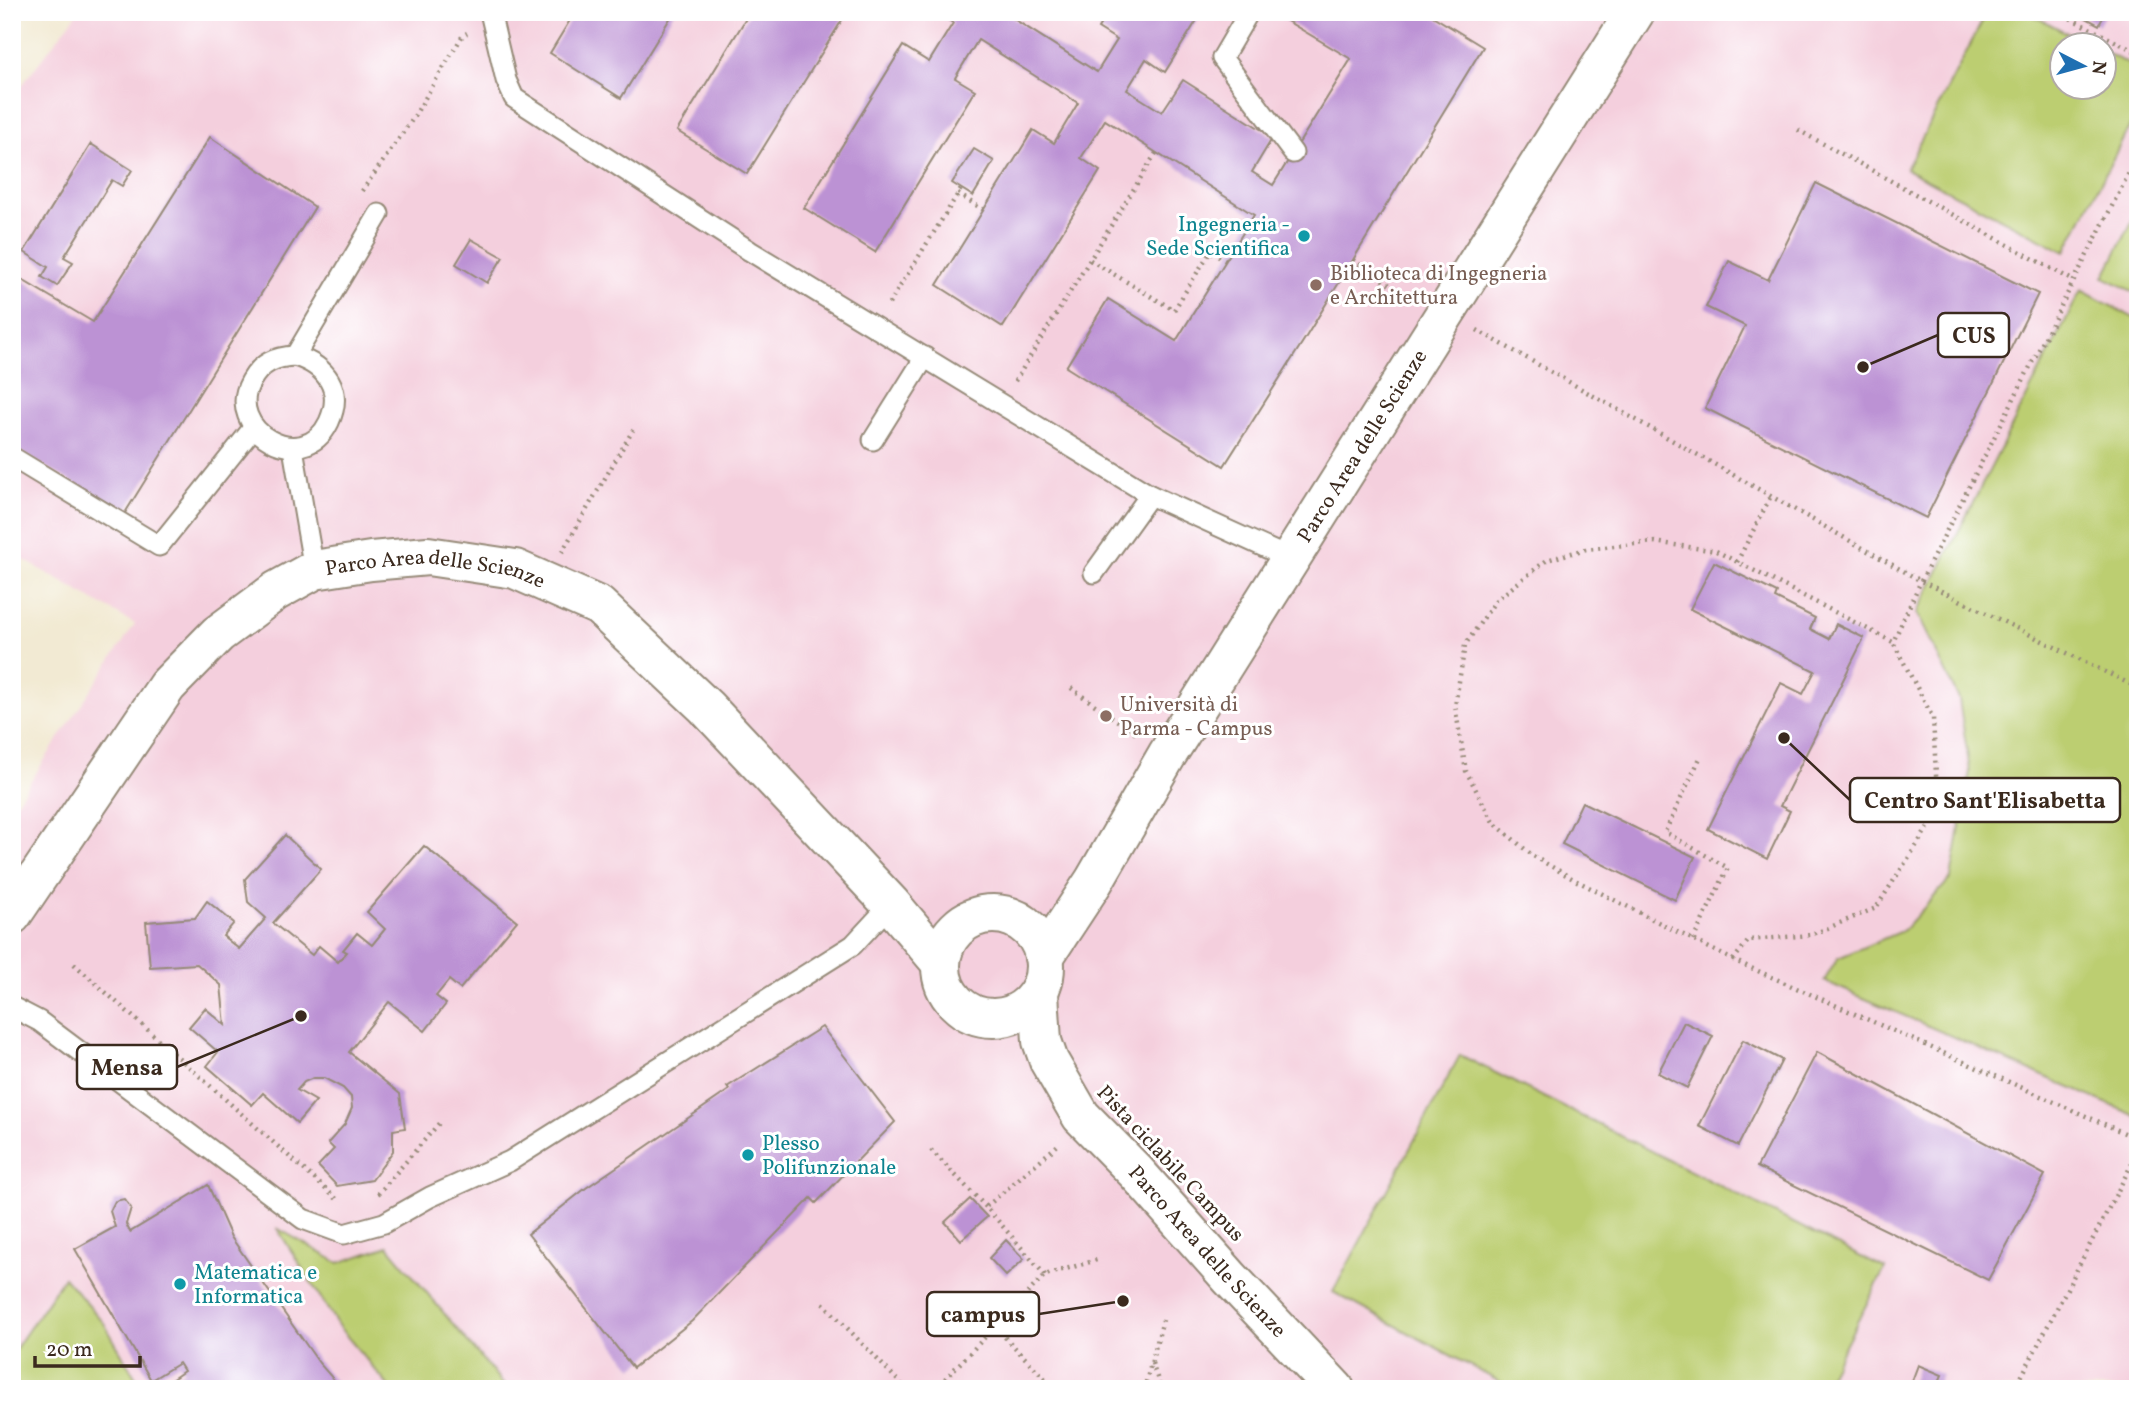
<svg xmlns="http://www.w3.org/2000/svg" width="2150" height="1401" viewBox="0 0 2150 1401" font-family="Vollkorn,serif">
<style>
.built{fill:#f4cfdd;fill-rule:evenodd}
.green{fill:#bcce71;stroke:#7c7c48;stroke-width:2}
.building{fill:#bc92d4}
.lines{fill:none;stroke-linecap:round;stroke-linejoin:round}
.service-casing{stroke:#968a78;stroke-width:23}
.minor-casing{stroke:#968a78;stroke-width:42}
.path{stroke:#968a78;stroke-width:4.5;stroke-dasharray:2 5;stroke-linecap:butt}
.service{stroke:#fff;stroke-width:19}
.minor{stroke:#fff;stroke-width:38}
.culture-dot{fill:#0f9aa8;stroke:#fff;stroke-width:2.5}
.education-dot{fill:#8d6e63;stroke:#fff;stroke-width:2.5}
.labels{text-anchor:middle;stroke-width:6;stroke-linejoin:round;paint-order:stroke}
.culture-label{font-size:21px;fill:#0d838f;stroke:#fff;text-anchor:start}
.education-label{font-size:21px;fill:#785e54;stroke:#fff;text-anchor:start}
.street-label{font-size:21px;fill:#3b2a1e;stroke:#fff}
.leader{fill:none;stroke:#3b2a1e;stroke-width:2.5}
.callout-dot{fill:#3b2a1e;stroke:#fff;stroke-width:2.5}
.callout{fill:#fff;stroke:#3b2a1e;stroke-width:2.5}
.callout-label{font-size:23px;text-anchor:middle;font-weight:bold;fill:#3b2a1e}
</style>
<rect width="100%" height="100%" fill="#fff"/>
<filter id="ink" filterUnits="userSpaceOnUse"><feTurbulence type="fractalNoise" baseFrequency=".0143" numOctaves="2"/><feDisplacementMap in="SourceGraphic" scale="14" xChannelSelector="R" yChannelSelector="G"/><feConvolveMatrix kernelMatrix="1 2 1 2 8 2 1 2 1" color-interpolation-filters="sRGB"/></filter>
<filter id="wash" filterUnits="userSpaceOnUse"><feTurbulence type="fractalNoise" baseFrequency=".00686" numOctaves="4" result="noise"/><feDisplacementMap in="SourceGraphic" scale="28" xChannelSelector="R" yChannelSelector="G"/><feGaussianBlur stdDeviation="1.57" result="paint"/><feColorMatrix in="noise" values="0 0 0 0 0 0 0 0 0 0 0 0 0 0 0 0 0 1.4 0 .05"/><feComposite in="paint" operator="in"/></filter>
<g filter="url(#wash)">
<rect width="100%" height="100%" fill="#f2ead3"/>
<path class="built" d="M78,12H2138V1389H12V809L135,624L12,553V98ZM2062,46H2104V88H2062Z"/>
<g class="green">
<path d="M1987,12H2026L2091,45L2062,46V88H2104L2105,52L2138,69V110L2065,252L1906,169Z"/>
<path d="M2138,210V294L2104,277Z"/>
<path d="M2081,290L2138,320V1117L1824,981L1838,958L1904,930L1951,878L1970,771L1959,699L1917,613Z"/>
<path d="M1460,1055L1885,1269L1822,1389H1513L1333,1292Z"/>
<path d="M277,1228L339,1263L388,1246L507,1389H391L339,1327Z"/>
<path d="M64,1277L104,1323L142,1389H12V1354Z"/>
</g>
<g id="blocks">
<g class="building">
<path d="M575,12H674L621,98L550,53Z"/>
<path d="M750,12H847L747,174L677,131Z"/>
<path d="M935,12H1003L1097,72L1117,40L1098,28L1108,12H1202L1165,72L1146,59L1127,90L1162,112L1183,80L1273,137L1252,172L1273,185L1351,59L1282,18L1285,12H1426L1483,47L1304,340L1224,466L1066,367L1108,299L1176,341L1254,215L1105,120L1081,158L1100,171L1003,327L937,285L1033,130L1054,143L1078,103L978,40L955,78L975,90L875,252L804,208L903,46L929,62L953,23Z"/>
<path d="M2075,12H2106L2099,25Z"/>
<path d="M210,137L315,207L125,513L12,447V274L93,322Z"/>
<path d="M91,144L132,170L122,186L112,180L64,257L73,262L57,286L42,277L48,267L24,252Z"/>
<path d="M974,149L994,161L973,196L952,183Z"/>
<path d="M1816,183L2038,294L1926,518L1705,408L1745,326L1706,307L1729,261L1768,280Z"/>
<path d="M471,239L503,257L487,283L456,264Z"/>
<path d="M1714,562L1777,593L1775,598L1815,618L1810,629L1829,639L1836,624L1864,638L1780,806L1790,811L1767,859L1708,829L1781,683L1803,694L1815,671L1690,609Z"/>
<path d="M1582,802L1695,857L1675,900L1562,844Z"/>
<path d="M285,835L321,869L273,923L312,955L319,946L338,962L347,952L343,950L357,933L372,945L385,929L367,912L424,846L517,921L460,989L449,980L436,996L446,1004L425,1031L389,1002L349,1052L400,1094L405,1128L393,1130V1151L372,1180L337,1186L318,1166L334,1149L328,1143L345,1124L352,1108L351,1097L343,1088L324,1078H313L304,1082L297,1090L316,1101L297,1123L263,1093L252,1105L207,1066L218,1052L189,1027L205,1008L225,1025L221,985L197,964L150,967L146,922L195,918L207,901L234,923L223,936L239,949L266,918L248,902L245,879Z"/>
<path d="M1684,1022L1713,1036L1687,1088L1658,1073Z"/>
<path d="M822,1027L895,1122L816,1203L811,1198L692,1321L633,1368L528,1234L586,1188L729,1090L727,1087Z"/>
<path d="M1743,1040L1782,1060L1738,1146L1699,1126Z"/>
<path d="M1817,1052L2045,1175L1988,1280L1757,1167Z"/>
<path d="M208,1185L231,1237L319,1363L342,1389H158L184,1371L179,1363L151,1380L75,1249L115,1227L110,1211L115,1201L124,1199L131,1208L126,1224L130,1232Z"/>
<path d="M970,1199L987,1217L961,1240L945,1222Z"/>
<path d="M1006,1240L1024,1259L1006,1276L989,1258Z"/>
<path d="M1918,1365L1942,1375L1936,1389H1909Z"/>
</g>
</g>
</g>
<g filter="url(#ink)">
<use href="#blocks" fill-opacity="0" stroke="#968a78" stroke-width="2"/>
<g class="lines">
<g class="service-casing">
<g id="service">
<path d="M490,12L506,80L514,98L750,251L1150,495L1291,559"/>
<path d="M1249,12L1222,58L1293,153"/>
<path d="M295,356C326,366 344,389 329,422C303,477 223,429 251,381C261,363 275,357 295,356Z"/>
<path d="M295,356L379,214"/>
<path d="M873,440L925,357"/>
<path d="M293,448L314,570"/>
<path d="M12,457L159,546L254,427"/>
<path d="M1094,573L1150,495"/>
<path d="M12,1007L39,1021L303,1219L344,1234L384,1223L430,1197L510,1161L853,945L891,904"/>
</g>
</g>
<g class="minor-casing">
<g id="minor">
<circle cx="993" cy="966" r="52"/>
<path id="s1" d="M12,915L167,686L218,634L276,591L314,570L371,561L428,556L515,569L599,606L706,707L891,904L940,962"/>
<path id="s2" d="M1044,957L1094,881L1167,755L1635,12"/>
<path id="s3" d="M1039,993L1042,1041L1049,1061L1081,1116L1136,1172L1230,1278L1335,1389"/>
</g>
</g>
<g class="path">
<path d="M2058,12L2138,53"/>
<path d="M1798,130L2074,281"/>
<path d="M2138,155L1921,581L1893,642L1716,551L1654,542L1586,549L1547,560L1496,600L1465,645L1455,706L1466,771L1493,822L1533,856L1575,880L1733,960L2138,1139"/>
<path d="M362,191L412,120L463,35L467,33"/>
<path d="M958,194L984,210"/>
<path d="M1090,260L1174,310L1210,252L1226,261"/>
<path d="M1353,260L1412,300"/>
<path d="M889,304L961,189"/>
<path d="M1477,330L1921,581L2138,688"/>
<path d="M1015,381L1156,153"/>
<path d="M562,552L633,430"/>
<path d="M1737,562L1771,496"/>
<path d="M1071,688L1136,734"/>
<path d="M1693,940L1728,868L1665,832L1700,758"/>
<path d="M1733,960L1749,940L1811,935L1876,908L1938,812L1933,718L1893,642"/>
<path d="M74,964L339,1201"/>
<path d="M931,1150L986,1207"/>
<path d="M378,1194L441,1121"/>
<path d="M1045,1275L986,1207L1059,1144"/>
<path d="M823,1303L906,1389"/>
<path d="M995,1327L1055,1389"/>
<path d="M1152,1363L1161,1389"/>
<path d="M935,1389L1045,1275L1097,1260"/>
<path d="M1144,1389L1163,1320"/>
<path d="M2015,1389L2138,1152"/>
</g>
<use href="#service" class="service"/>
<use href="#minor" class="minor"/>
</g>
</g>
<g class="culture-dot">
<circle cx="1304" cy="236" r="7"/>
<circle cx="748" cy="1155" r="7"/>
<circle cx="180" cy="1284" r="7"/>
</g>
<g class="education-dot">
<circle cx="1316" cy="285" r="7"/>
<circle cx="1106" cy="716" r="7"/>
</g>
<g class="labels">
<g class="culture-label">
<text x="1290" y="231" text-anchor="end">Ingegneria -<tspan x="1290" dy="24">Sede Scientifica</tspan></text>
<text x="762" y="1150">Plesso<tspan x="762" dy="24">Polifunzionale</tspan></text>
<text x="194" y="1279">Matematica e<tspan x="194" dy="24">Informatica</tspan></text>
</g>
<g class="education-label">
<text x="1330" y="280">Biblioteca di Ingegneria<tspan x="1330" dy="24">e Architettura</tspan></text>
<text x="1120" y="711">Università di<tspan x="1120" dy="24">Parma - Campus</tspan></text>
</g>
<g class="street-label">
<text dy="7" stroke="none"><textPath href="#s2" startOffset="602">Parco Area delle Scienze</textPath></text>
<text dy="7" stroke="none"><textPath href="#s1" startOffset="588">Parco Area delle Scienze</textPath></text>
<text transform="translate(1171 1163) rotate(47)" y="7">Pista ciclabile Campus</text>
<text dy="7" stroke="none"><textPath href="#s3" startOffset="318">Parco Area delle Scienze</textPath></text>
</g>
</g>
<path class="leader" d="M1863 367L1938 335M1784 738L1850 800M301 1016L177 1067M1123 1301L1039 1314"/>
<g class="callout-dot">
<circle cx="1863" cy="367" r="7"/>
<circle cx="1784" cy="738" r="7"/>
<circle cx="301" cy="1016" r="7"/>
<circle cx="1123" cy="1301" r="7"/>
</g>
<g class="callout">
<rect x="1938" y="313" width="71" height="44" rx="7"/>
<rect x="1850" y="778" width="270" height="44" rx="7"/>
<rect x="77" y="1045" width="100" height="44" rx="7"/>
<rect x="927" y="1292" width="112" height="44" rx="7"/>
</g>
<g class="callout-label">
<text x="1974" y="343">CUS</text>
<text x="1985" y="808">Centro Sant'Elisabetta</text>
<text x="127" y="1075">Mensa</text>
<text x="983" y="1322">campus</text>
</g>
<rect width="2150" height="1401" fill="none" stroke="#fff" stroke-width="42"/>
<g transform="translate(2083 66) rotate(96)"><circle r="33" fill="#ffffff" stroke="#b1aaa5" stroke-width="2"/>
<path d="M0-5L12 26L0 18L-12 26Z" fill="#1f6fb2"/>
<text y="-10" font-size="19" font-weight="bold" text-anchor="middle" fill="#3b2a1e">N</text>
</g>
<path d="M35 1356v10h105v-10" fill="none" stroke="#3b2a1e" stroke-width="3.5"/>
<text x="46" y="1356" font-size="21" fill="#3b2a1e" stroke="#ffffff" stroke-width="5" paint-order="stroke">20 m</text>
</svg>
